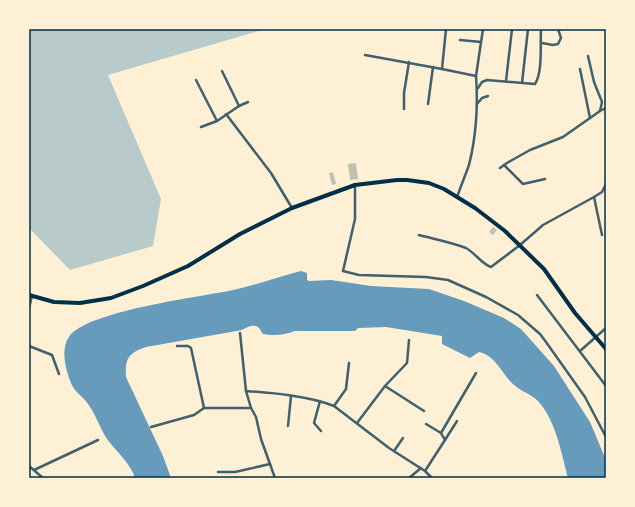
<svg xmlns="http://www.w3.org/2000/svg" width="635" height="507" viewBox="0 0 635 507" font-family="'Public Sans',sans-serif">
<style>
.green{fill:#b9caca}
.water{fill:#669bbc}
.building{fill:#bec0b2}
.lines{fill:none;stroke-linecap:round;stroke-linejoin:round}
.minor{stroke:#3f606c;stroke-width:2.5}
.primary{stroke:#003049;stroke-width:4}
.neatline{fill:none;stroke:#003049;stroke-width:1.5}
</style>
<rect width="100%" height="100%" fill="#fdf0d5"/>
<path class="green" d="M29,29H265L108,75L161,199L153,246L70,270L29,228Z"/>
<path class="water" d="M301,271L307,273V280L309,281L331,280L371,286L429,289L464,301L504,318L521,329L554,366L590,422L606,460V478H568C561,452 556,421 538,401C530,393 517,390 510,381C501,371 494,355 479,352L470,358L442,344V336L386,327L358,328L355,331H295C285,335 273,336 263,334C261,332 261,330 259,328C254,323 246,328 242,330L146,347C128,353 125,359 126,377L163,456L171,478H135C131,464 116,451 107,439C100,428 96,415 88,404C83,396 75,393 71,383C66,371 60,349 69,337C86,311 200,297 233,290C256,285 278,277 301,271Z"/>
<g class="building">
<path d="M356,163L358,179L350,180L348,164Z"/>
<path d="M333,172L336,184L332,185L329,173Z"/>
<path d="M493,227L497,230L493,235L489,232Z"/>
</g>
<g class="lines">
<g class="minor">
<path d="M446,29L442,69L476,76C478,104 476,137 469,165C465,176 461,186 457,197"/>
<path d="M460,40L481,42"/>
<path d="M542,43L553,45L558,44L561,38L558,29"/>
<path d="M365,55L442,69"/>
<path d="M580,69L590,118"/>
<path d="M476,76L483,29"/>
<path d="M196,80L217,121"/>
<path d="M506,81L512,29"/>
<path d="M522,83L528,29"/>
<path d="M478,88L482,82L487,80L535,84C543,72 540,44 541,29"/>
<path d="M428,104L433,67"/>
<path d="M477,104L482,98L488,96"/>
<path d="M239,106L248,102"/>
<path d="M404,109V93L409,62"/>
<path d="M600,111L606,108"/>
<path d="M226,114L271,173L292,208"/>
<path d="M201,127L217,121L239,106L222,71"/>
<path d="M504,165L523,184L545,179"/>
<path d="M500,168L507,163L530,150L563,137L600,111L602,102L594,82L588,56"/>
<path d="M355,185V219L343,271L359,275L426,277L448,280L486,297L518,315L540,334L546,342L585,397L606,437"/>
<path d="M594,197L602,192L606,184"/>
<path d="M419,235C434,239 451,242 466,248C475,253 482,264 491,267L520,245L543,225L594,197L602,235"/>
<path d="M537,295L606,386"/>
<path d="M29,308L32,296"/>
<path d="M240,333L246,391L251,408L256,417L261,439L275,478"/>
<path d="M29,346L52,355L59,374"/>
<path d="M177,346H188L191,348L204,408H251"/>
<path d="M580,351L606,328"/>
<path d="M385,386L424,411"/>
<path d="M246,391C273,393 309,396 334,406L389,448L425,471L432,478"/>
<path d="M320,401L314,423L321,431"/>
<path d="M334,406L346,389L349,363"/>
<path d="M357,423L385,386L407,363L409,340"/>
<path d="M426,424L441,433"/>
<path d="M288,426L291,396"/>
<path d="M151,427L194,415L204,408"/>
<path d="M445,440L457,421"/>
<path d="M394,451L403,438"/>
<path d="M29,466L43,478"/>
<path d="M34,470L98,440"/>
<path d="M425,471L445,440L441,433L476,373"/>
<path d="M218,472H235L270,464"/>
<path d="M409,478L421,468"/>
</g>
<path class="primary" d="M29,295L54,302L80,303L111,298L143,286L188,266L240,234L292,208L355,185L397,180H407L429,183L444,189L475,208L505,231L544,269L575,313L606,349"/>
</g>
<rect width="635" height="507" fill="none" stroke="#fdf0d5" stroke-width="60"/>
<rect x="30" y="30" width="575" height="447" class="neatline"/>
</svg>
